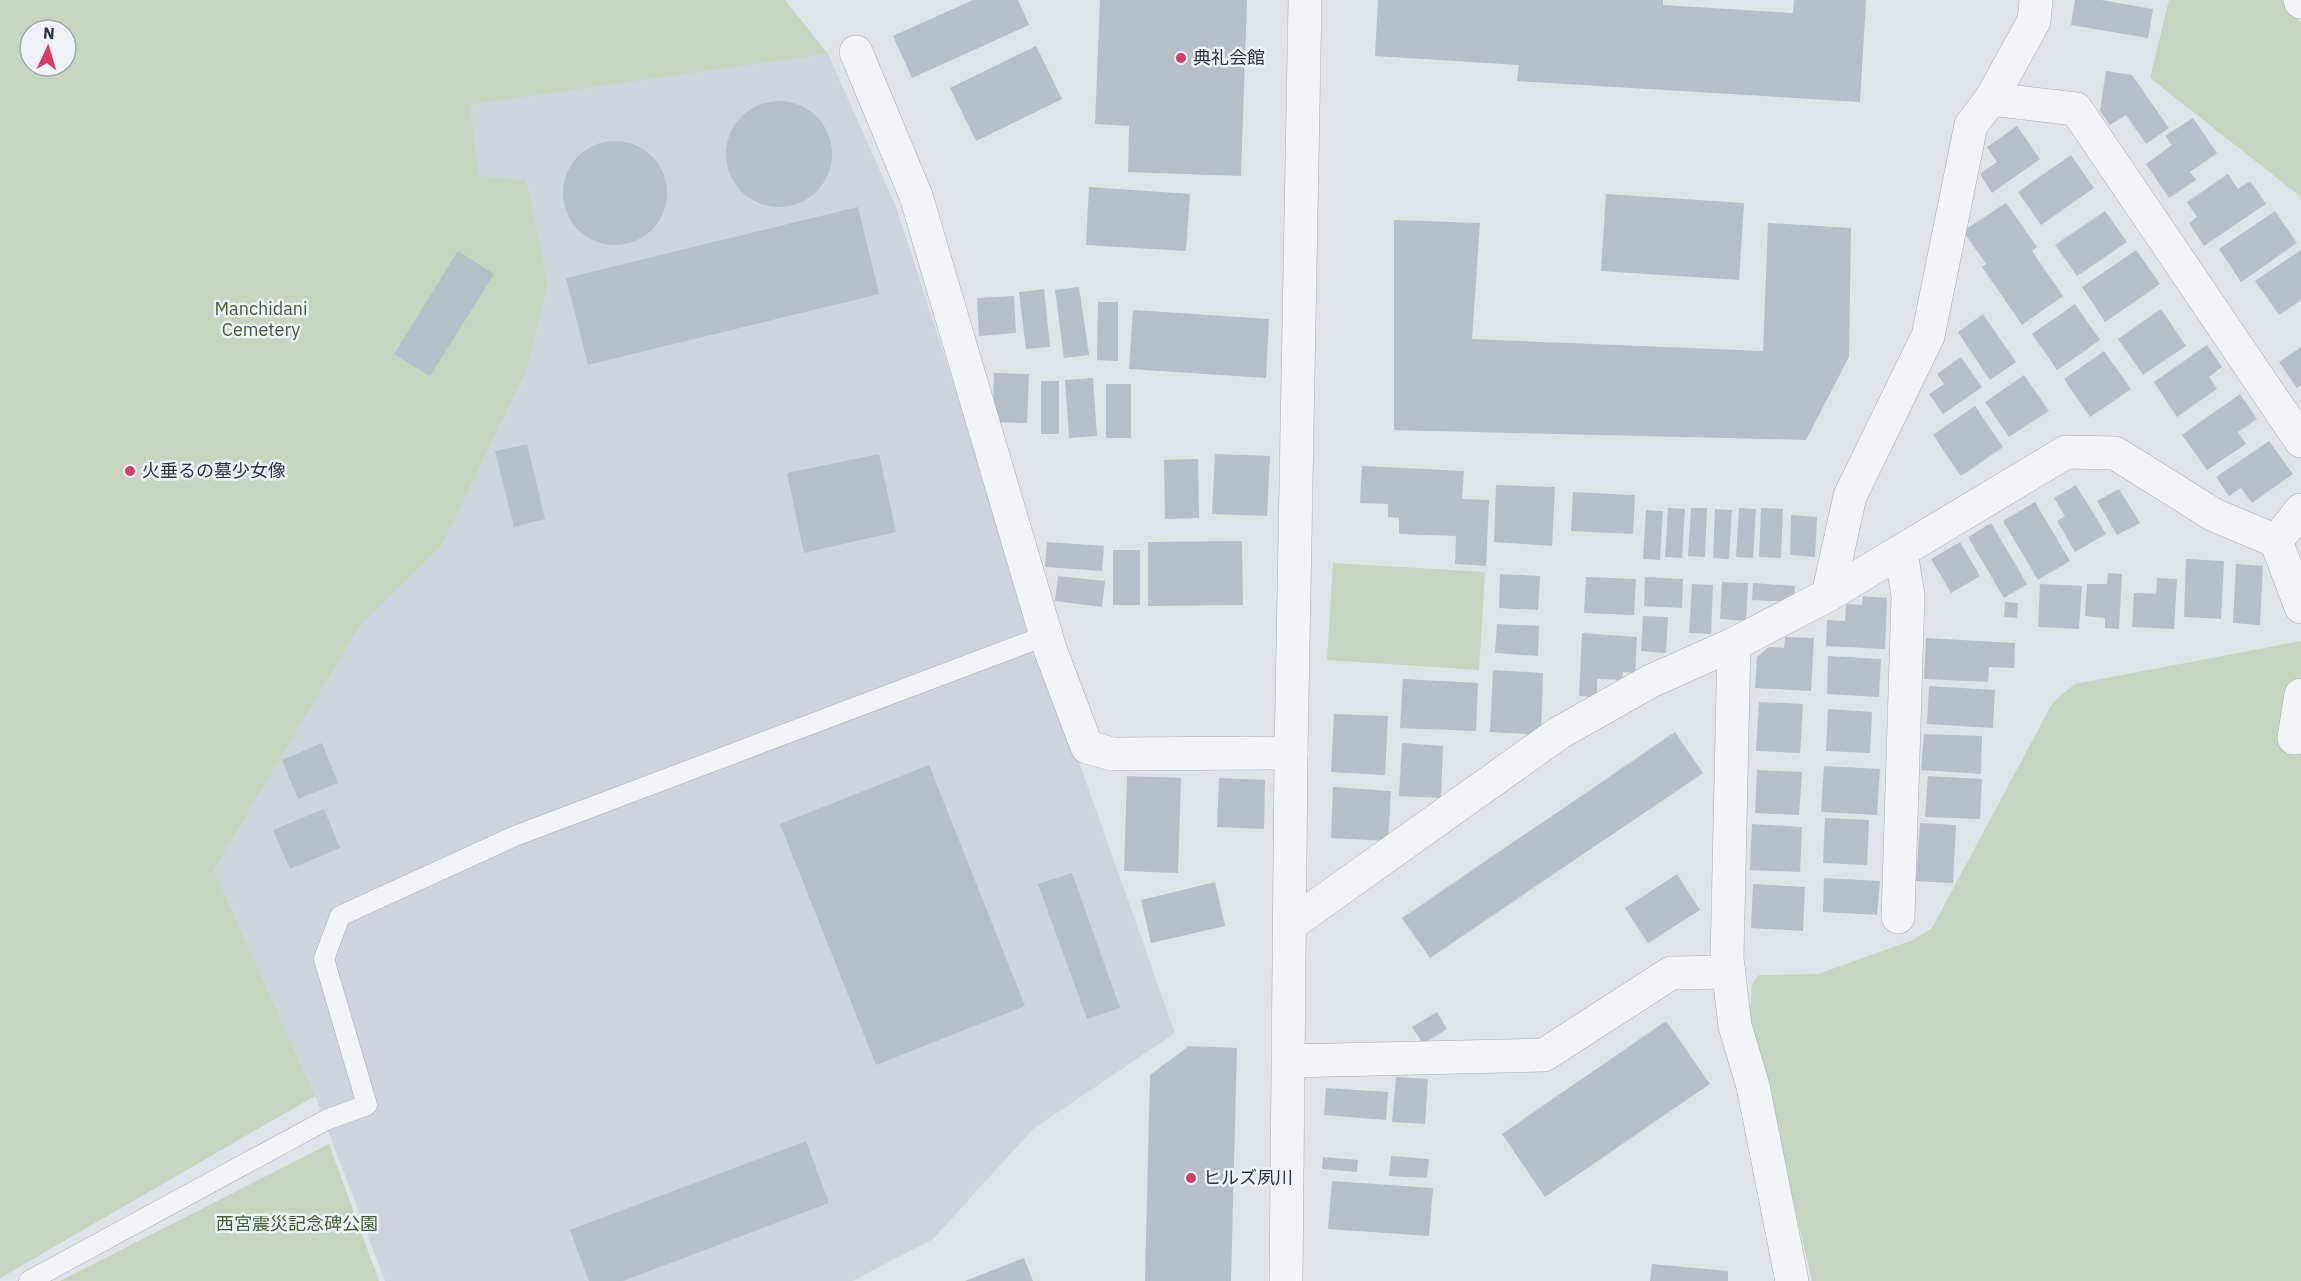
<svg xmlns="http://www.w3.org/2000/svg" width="2301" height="1281" viewBox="0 0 2301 1281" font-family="'IBM Plex Sans','Noto Sans JP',sans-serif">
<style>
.built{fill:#cdd4dc}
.green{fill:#c7d4bf;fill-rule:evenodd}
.building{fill:#b6bec7}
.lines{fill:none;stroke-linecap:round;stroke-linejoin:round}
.service-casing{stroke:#a4acb4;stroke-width:21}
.minor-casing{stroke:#a4acb4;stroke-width:34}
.service{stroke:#f2f5f7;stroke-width:20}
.minor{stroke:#f2f5f7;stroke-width:33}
.poi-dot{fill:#d83b65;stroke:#eff3f7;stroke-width:2}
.labels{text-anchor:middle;stroke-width:5;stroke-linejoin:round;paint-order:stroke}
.poi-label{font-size:18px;fill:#273442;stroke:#eff3f7;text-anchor:start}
.park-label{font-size:18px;fill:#405e33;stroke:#eff3f7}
</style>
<rect width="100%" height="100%" fill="#dfe4e9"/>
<path class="built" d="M828,54L896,207L1044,663L1175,1033L1033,1129L933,1239L852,1281H385L315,1096L214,870L360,626L442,545L526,372L548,282L526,180L479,177L470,105Z"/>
<g class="green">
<path d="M0,0H785L828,54L470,105L479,176L526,180L548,282L526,372L442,545L360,626L214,870L315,1096L0,1278ZM30,30H66V66H30Z"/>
<path d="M2169,0H2288L2301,23V197L2150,78Z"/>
<path d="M1333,563L1485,572L1479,670L1327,660Z"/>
<path d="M2301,641V1281H1812L1750,1016L1752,984L1759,975L1818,974L1913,940L1932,928L2053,702L2075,684Z"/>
<path d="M329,1144L379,1281H60Z"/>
</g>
<g class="building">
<path d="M973,0H1018L1029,25L912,78L893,36Z"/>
<path d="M1100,0H1247L1241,176L1128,172L1129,126L1095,124Z"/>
<path d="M1378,0H1663V5L1793,13L1794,0H1866L1860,102L1517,81L1519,65L1375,56Z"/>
<path d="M2075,0H2101L2153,9L2148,38L2071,25Z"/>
<path d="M1036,46L1062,99L976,141L950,88Z"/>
<path d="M2106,71L2132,75L2169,128L2146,144L2126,115L2110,125L2100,111Z"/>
<circle cx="779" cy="154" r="53"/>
<path d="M2193,118L2217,153L2190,172L2196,180L2169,198L2146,164L2172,145L2165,136Z"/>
<path d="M2017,126L2040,159L1992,193L1980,174L1997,162L1987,147Z"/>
<circle cx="615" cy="193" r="52"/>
<path d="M2071,155L2094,188L2041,225L2018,192Z"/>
<path d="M2228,174L2238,189L2250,181L2266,204L2204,246L2189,223L2197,217L2187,202Z"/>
<path d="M1089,187L1190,194L1186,251L1086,245Z"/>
<path d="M1606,194L1744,203L1739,280L1601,271Z"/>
<path d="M2006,203L2037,247L2032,251L2063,296L2022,325L1982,267L1986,264L1963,231Z"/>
<path d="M858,207L879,294L588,365L566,278Z"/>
<path d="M2105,211L2127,242L2077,276L2055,245Z"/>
<path d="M2275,211L2297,243L2241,282L2219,249Z"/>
<path d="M1394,220L1480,223L1472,339L1763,351L1768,223L1851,228L1849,357L1806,440L1394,430Z"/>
<path d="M2136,250L2160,284L2105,322L2082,287Z"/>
<path d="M2301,250V300L2279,315L2255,281Z"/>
<path d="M458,251L494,274L430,376L394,354Z"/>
<path d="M1079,287L1089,355L1064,358L1055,290Z"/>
<path d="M1044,289L1050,347L1026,349L1019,292Z"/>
<path d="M1014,296L1016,333L979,336L977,298Z"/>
<path d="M1098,302H1118V361L1097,360Z"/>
<path d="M2075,304L2100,340L2057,370L2032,334Z"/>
<path d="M2161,309L2186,346L2143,375L2118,339Z"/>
<path d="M1133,310L1269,319L1266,378L1129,369Z"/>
<path d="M1983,314L2016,362L1990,380L1958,332Z"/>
<path d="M2207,345L2222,367L2209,377L2217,389L2177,417L2154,382Z"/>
<path d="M2301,347V385L2297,388L2279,362Z"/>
<path d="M2104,351L2131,389L2090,417L2064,379Z"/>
<path d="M1961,357L1982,387L1943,414L1929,394L1944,384L1937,374Z"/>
<path d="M994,373L1029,374L1027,423L993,422Z"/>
<path d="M2024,375L2049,411L2009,437L1985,402Z"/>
<path d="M1093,378L1097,436L1069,438L1065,380Z"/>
<rect x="1041" y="381" width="18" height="53"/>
<rect x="1106" y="384" width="25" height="54"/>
<path d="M2240,394L2257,419L2238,432L2246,444L2207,470L2182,435Z"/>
<path d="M1975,406L2003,447L1961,476L1933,435Z"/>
<path d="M2269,441L2293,474L2252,503L2241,488L2229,496L2216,477Z"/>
<path d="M527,444L545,519L514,527L495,451Z"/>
<path d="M879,454L896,532L804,553L787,473Z"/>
<path d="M1215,454L1270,456L1267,516L1212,514Z"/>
<path d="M1198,459L1199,518L1165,519L1164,460Z"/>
<path d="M1362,466L1464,471L1462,499L1489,500L1486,566L1455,564L1456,536L1399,534V518L1388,517V504L1360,503Z"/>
<path d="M1496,485L1555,487L1552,546L1494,542Z"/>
<path d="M2076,485L2106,534L2075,552L2057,521L2065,516L2054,498Z"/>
<path d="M2119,489L2140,523L2117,535L2097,501Z"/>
<path d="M1573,492L1635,495L1633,534L1571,531Z"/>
<path d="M2035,502L2070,561L2038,580L2003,521Z"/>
<path d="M1668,508L1685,509L1682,558L1665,557Z"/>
<path d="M1691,508H1707L1705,557L1688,556Z"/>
<path d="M1739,508L1756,509L1753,558L1736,557Z"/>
<path d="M1761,508L1783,509L1781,558L1759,557Z"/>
<path d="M1715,509L1732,510L1729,559L1713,558Z"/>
<path d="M1646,510L1663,511L1660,560L1643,559Z"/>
<path d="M1791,515L1817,517L1815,557L1790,555Z"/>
<path d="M1991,523L2027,584L2004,598L1968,537Z"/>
<path d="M1242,541L1243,605L1148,606V542Z"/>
<path d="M1047,542L1104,546L1102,571L1045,567Z"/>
<path d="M1960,542L1980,576L1951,593L1931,559Z"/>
<rect x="1113" y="550" width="27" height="55"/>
<path d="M2186,559L2224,561L2221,619L2184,617Z"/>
<path d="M2236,564L2263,566L2260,625L2233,623Z"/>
<path d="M2108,573L2122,574L2119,629L2105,628V618L2085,616L2087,584H2107Z"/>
<path d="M1500,574L1540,576L1538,610L1499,608Z"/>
<path d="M1058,576L1105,581L1102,607L1055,601Z"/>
<path d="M1586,577L1636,579L1634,615L1584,613Z"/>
<path d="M1645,577L1683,579L1682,608L1644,606Z"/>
<path d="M2157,578L2177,579L2174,629L2132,627L2134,593L2156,594Z"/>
<path d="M1722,582L1748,583L1746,621L1720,619Z"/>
<path d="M1753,583L1795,586L1794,602L1752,600Z"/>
<path d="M1692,584L1713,585L1711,634L1689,633Z"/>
<path d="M2040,584L2082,586L2079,629L2038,627Z"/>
<path d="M1863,596L1887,598L1885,649L1826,646L1827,620L1845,621L1846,604L1862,605Z"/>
<path d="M2005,602L2018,603L2017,618L2004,617Z"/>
<path d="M1643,616L1668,617L1666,653L1641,651Z"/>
<path d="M1497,624L1539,626L1538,656L1495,653Z"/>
<path d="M1582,633L1637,637L1635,673L1623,672L1622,680L1597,679V697L1579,696Z"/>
<path d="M1785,637L1814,638L1811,691L1755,688L1757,657L1769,647L1784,648Z"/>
<path d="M1926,638L2015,643L2014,668L1989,667L1988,682L1924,679Z"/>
<path d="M1828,656L1881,659L1879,697L1827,694Z"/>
<path d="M1493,670L1543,673L1541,735L1490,732Z"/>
<path d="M1403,679L1478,683L1476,731L1400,728Z"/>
<path d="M1929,686L1995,690L1993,728L1927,724Z"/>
<path d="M1759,702L1803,704L1800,753L1756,751Z"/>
<path d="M1828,709L1872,712L1870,753L1826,751Z"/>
<path d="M1334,714L1388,716L1385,775L1331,772Z"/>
<path d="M1675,732L1703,773L1430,958L1402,918Z"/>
<path d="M1924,734L1982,736L1981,774L1921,770Z"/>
<path d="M322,743L338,783L298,799L282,760Z"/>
<path d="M1402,743L1443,746L1441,798L1399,796Z"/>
<path d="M929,765L1025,1006L876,1065L780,824Z"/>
<path d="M1824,766L1880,769L1877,815L1821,812Z"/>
<path d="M1757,770L1802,772L1799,815L1755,813Z"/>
<path d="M1127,776L1181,778L1178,873L1124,871Z"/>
<path d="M1928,776L1982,779L1980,819L1925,817Z"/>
<path d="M1219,778L1265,780L1264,829L1217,827Z"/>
<path d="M1333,787L1391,791L1388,841L1331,838Z"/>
<path d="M324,809L340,848L290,869L273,830Z"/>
<path d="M1825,818L1869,820L1867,865L1823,863Z"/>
<path d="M1920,823L1956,825L1953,883L1916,881Z"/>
<path d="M1752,824L1802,827L1800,872L1750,870Z"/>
<path d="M1072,873L1120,1008L1087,1019L1038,884Z"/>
<path d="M1677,874L1700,910L1648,943L1625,908Z"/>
<path d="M1824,878L1880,881L1877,915L1823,912Z"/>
<path d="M1215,882L1225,926L1151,943L1141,900Z"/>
<path d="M1753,884L1805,887L1803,931L1751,928Z"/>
<path d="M1437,1012L1447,1029L1423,1044L1412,1027Z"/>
<path d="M1666,1021L1710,1084L1545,1197L1502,1134Z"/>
<path d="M1189,1046L1237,1048L1231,1281H1145L1150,1075Z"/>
<path d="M1396,1077L1428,1079L1425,1124L1392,1122Z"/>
<path d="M1326,1088L1388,1092L1386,1120L1324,1115Z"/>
<path d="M806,1141L829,1203L623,1281H589L570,1230Z"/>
<path d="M1391,1156L1429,1159L1427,1178L1389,1176Z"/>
<path d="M1323,1157L1358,1160L1357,1172L1322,1169Z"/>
<path d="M1332,1181L1433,1188L1429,1236L1328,1229Z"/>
<path d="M1024,1258L1033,1281H965Z"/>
<path d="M1652,1264L1728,1271V1281H1650Z"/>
</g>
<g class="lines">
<g class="service-casing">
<path id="service" d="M29,1281L326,1120L367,1105L324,959L340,916L515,836L1047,635"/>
</g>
<g class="minor-casing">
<g id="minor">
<path d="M2036,0L2034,21L1991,99L2076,109L2301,441"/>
<path d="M2300,0L2301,2"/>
<path d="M856,52L916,196L1050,649L1087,747L1112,754L1291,753"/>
<path d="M2276,541L2301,510"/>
<path d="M1828,595L1850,496L1928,336L1971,125L1991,99"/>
<path d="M1734,644L1727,959L1735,1026L1753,1086L1792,1281"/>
<path d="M2294,738L2301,695"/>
<path d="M1898,917L1908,596L1901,552"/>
<path d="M1291,924L1559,733L1651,681L1734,644L1828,595L2066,452L2115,453L2214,515L2276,541L2301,607"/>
<path d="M1289,1061L1544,1055L1671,973L1729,972"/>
<path d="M1286,1281L1291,753L1305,0"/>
</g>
</g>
<use href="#service" class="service"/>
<use href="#minor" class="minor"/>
</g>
<g class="poi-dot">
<circle cx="1181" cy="58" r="6"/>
<circle cx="130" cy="471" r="6"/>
<circle cx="1191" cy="1178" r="6"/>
</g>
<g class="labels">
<g class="poi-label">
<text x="1193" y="64">典礼会館</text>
<text x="142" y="477">火垂るの墓少女像</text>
<text x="1203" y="1184">ヒルズ夙川</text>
</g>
<g class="park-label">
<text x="261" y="315">Manchidani<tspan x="261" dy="21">Cemetery</tspan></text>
<text x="297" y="1230">西宮震災記念碑公園</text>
</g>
</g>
<g transform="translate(48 48) rotate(4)"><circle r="28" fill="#eff3f7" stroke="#9fa7af" stroke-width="1.5"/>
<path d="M0-4.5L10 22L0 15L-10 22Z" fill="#d83b65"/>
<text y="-9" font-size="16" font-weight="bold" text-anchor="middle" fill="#273442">N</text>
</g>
</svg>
